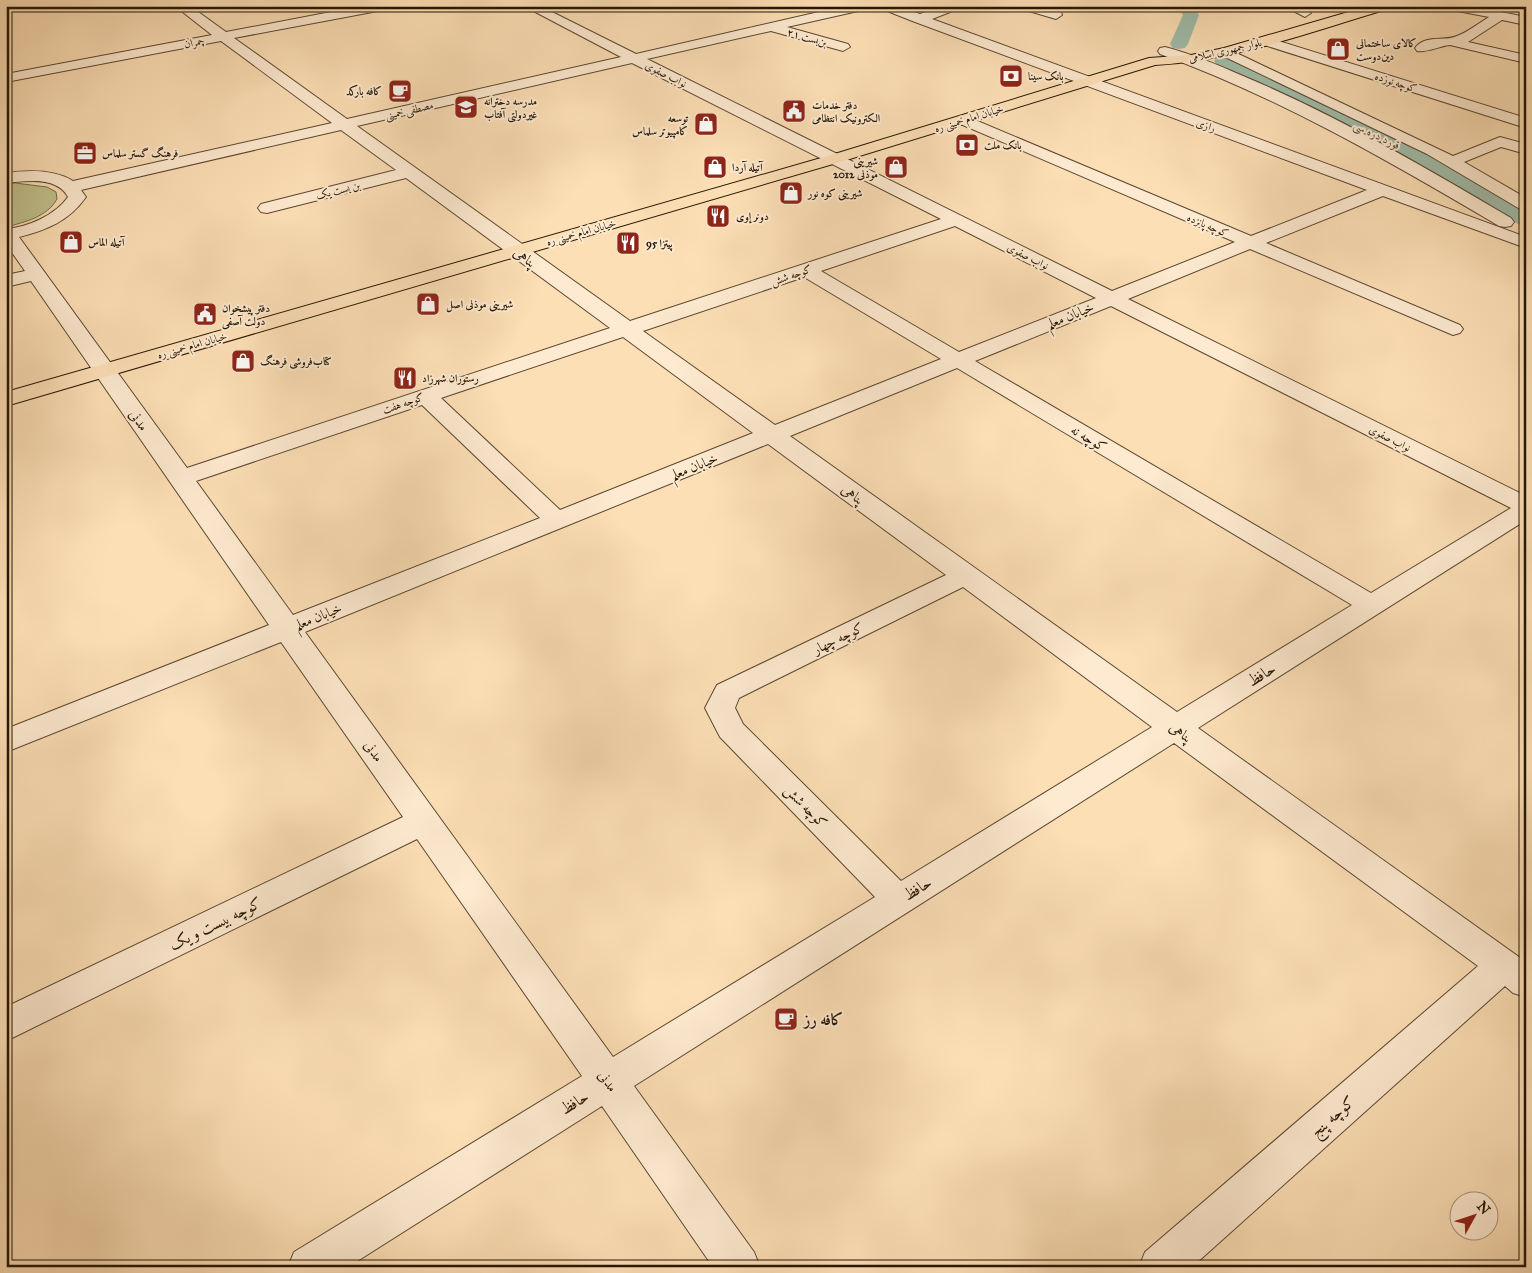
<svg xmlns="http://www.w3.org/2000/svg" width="1532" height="1273" viewBox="0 0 1532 1273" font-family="'IM FELL Great Primer',Amiri,serif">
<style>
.green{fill:#c0c18d;stroke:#726c48}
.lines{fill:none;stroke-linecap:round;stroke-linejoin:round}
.canal{fill:#a0bdab;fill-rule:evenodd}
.minor-casing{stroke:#5b4830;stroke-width:2}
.major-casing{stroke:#251603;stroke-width:2}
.minor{fill:#feead0;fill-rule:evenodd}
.major{fill:#fddfb6;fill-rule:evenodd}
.labels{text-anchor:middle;stroke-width:4;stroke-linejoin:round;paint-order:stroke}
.far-street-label{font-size:11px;fill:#251603;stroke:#feead0}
.far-poi-label{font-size:11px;font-weight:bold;fill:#251603;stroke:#feead0;text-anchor:start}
.far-water-label{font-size:12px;font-style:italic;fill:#50503e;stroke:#feead0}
.street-label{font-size:14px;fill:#251603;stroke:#feead0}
.near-street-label{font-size:16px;fill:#251603;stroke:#feead0}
.near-poi-label{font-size:16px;font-weight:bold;fill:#251603;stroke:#feead0;text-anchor:start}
</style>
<rect width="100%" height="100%" fill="#fddfb6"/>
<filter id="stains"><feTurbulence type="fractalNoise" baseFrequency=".004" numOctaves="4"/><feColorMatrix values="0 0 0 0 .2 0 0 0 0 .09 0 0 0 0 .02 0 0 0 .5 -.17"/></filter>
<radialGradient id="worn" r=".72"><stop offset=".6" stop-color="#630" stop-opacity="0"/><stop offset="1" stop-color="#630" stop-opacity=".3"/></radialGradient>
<path class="green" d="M15,183L47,187L56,192L57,199C47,217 25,222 6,227V184Z"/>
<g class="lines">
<g class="canal">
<path d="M1177,6H1193L1199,15L1188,44L1185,48L1179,49L1173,48L1170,44L1183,15Z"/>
<path d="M1223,56L1300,89L1423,150L1526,209V226L1518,224L1409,158L1286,97L1217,65L1214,61L1217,57Z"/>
</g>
<g class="minor-casing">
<g id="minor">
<path d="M175,6H190L226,32L362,6H389L383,10L234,38L347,119L621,57L524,6H540L636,54L845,6H869L867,9L787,27L848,44L850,47L843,51L771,31L647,59L1112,291L1235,242L958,123L955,120L958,117H968L1251,236L1367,190L915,22L882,9L880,6H898L920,14L942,6H960L958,9L932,19L1526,237V248L1383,196L1266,243L1460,325L1463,329L1460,333L1453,335L1250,249L1128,299L1526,496V520L1198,728L1526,962V997L1513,993L1505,986L1192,1267H1139L1145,1252L1478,966L1174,743L634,1086L754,1252L760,1267H713L602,1106L348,1267H288L294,1252L582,1076L417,839L6,1041V1007L403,817L281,642L6,752V729L269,625L31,281L6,287V275L25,271L6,244V229C29,227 55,215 68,197C57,176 26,181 6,183V173C28,170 54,169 73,181L332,123L221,41L6,82V74L212,35ZM632,63L941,219L630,321L357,126ZM341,130L396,170L261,204L258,208L261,212L267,213L406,178L610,328L187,468L19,237C47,230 69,221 86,197L81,190ZM955,226L1096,298L959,352L821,271ZM804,277L941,359L775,425L643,331ZM1111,306L1511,508L1371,593L975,361ZM623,337L753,433L560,510L441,398ZM957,368L1352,605L1177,712L790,436ZM422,405L540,518L293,615L196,481ZM768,444L946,575L717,685L705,708L720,737L875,897L613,1057L305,632ZM963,587L1152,727L901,881L743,724L735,708L739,698Z"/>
<path d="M1020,6H1040L1061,12L1062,15L1056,19L1022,9Z"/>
<path d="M1284,6H1301L1311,13L1305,17Z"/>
<path d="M1445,6H1471L1526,17V25L1502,20L1468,42L1526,55V63L1450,45C1439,46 1427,53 1417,51L1415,48C1426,34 1443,42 1457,36C1468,32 1479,23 1489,17L1447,9Z"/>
<path d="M1266,37L1526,118V128L1261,44L1259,41Z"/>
<path d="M1165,47C1192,54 1218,65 1243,76C1337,115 1424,167 1511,218L1514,222L1511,226L1505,227L1499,226C1389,161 1280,98 1160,54L1158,51L1160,48Z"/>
<path d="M1226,48L1453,156L1500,137L1526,144V154L1501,147L1464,162L1526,198V210L1520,209L1427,154L1221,55L1219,52Z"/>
</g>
</g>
<g class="major-casing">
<path id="major" d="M1369,6H1390L1388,9C1312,31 1235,61 1155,65L840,162L6,406V392L828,156L1149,58L1191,55L1224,48Z"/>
</g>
<use href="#minor" class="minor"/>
<use href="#major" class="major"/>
</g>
<defs>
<g id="shop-square" transform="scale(1.25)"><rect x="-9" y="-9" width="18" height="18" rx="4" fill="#8f2418" stroke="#feead0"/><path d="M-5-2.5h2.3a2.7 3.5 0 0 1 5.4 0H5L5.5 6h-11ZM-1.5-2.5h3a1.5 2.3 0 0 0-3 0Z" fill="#fff"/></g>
<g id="bank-square" transform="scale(1.25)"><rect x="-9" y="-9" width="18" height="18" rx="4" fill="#8f2418" stroke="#feead0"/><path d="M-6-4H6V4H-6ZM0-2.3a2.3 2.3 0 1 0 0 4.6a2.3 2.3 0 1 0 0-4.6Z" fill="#fff"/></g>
<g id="cafe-square" transform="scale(1.25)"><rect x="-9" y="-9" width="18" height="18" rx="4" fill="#8f2418" stroke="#feead0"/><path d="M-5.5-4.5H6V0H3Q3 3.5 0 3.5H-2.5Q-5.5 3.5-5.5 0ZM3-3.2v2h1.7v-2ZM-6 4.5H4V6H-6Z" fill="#fff"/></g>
<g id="school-square" transform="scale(1.25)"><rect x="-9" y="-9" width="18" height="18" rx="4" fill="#8f2418" stroke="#feead0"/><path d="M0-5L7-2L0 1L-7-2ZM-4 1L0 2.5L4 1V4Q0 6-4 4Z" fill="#fff"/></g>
<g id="civic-square" transform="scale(1.25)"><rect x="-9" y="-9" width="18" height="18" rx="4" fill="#8f2418" stroke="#feead0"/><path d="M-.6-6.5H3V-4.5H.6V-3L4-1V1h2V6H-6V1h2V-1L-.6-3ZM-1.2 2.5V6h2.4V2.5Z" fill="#fff"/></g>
<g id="office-square" transform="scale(1.25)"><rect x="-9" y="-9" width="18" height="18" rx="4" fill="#8f2418" stroke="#feead0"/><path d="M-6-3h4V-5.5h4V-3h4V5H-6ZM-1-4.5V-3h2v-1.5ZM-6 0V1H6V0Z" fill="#fff"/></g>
<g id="restaurant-square" transform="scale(1.25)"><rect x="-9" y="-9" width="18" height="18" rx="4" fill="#8f2418" stroke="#feead0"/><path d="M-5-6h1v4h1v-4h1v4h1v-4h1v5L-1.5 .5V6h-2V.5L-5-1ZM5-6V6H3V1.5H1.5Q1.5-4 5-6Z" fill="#fff"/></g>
</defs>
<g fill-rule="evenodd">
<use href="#shop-square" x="1338" y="49"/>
<use href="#bank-square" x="1011" y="76"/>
<use href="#cafe-square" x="400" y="91"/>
<use href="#school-square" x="466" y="107"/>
<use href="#civic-square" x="794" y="111"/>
<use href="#shop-square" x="706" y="124"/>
<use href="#bank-square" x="967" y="145"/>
<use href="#office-square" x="85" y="153"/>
<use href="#shop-square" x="715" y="167"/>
<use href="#shop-square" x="896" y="167"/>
<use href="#shop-square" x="791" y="193"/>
<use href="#restaurant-square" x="718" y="216"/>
<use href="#shop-square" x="71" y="242"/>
<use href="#restaurant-square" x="628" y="243"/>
<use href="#shop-square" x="428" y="304"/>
<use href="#civic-square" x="205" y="314"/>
<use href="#shop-square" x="243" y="361"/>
<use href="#restaurant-square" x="405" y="378"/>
<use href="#cafe-square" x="786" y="1019"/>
</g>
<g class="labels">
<g class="far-street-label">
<text transform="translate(807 37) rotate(16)" y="4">بن‌بست ۲۱</text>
<text transform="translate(194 42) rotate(-11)" y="4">چمران</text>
<text transform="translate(1225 50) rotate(-13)" y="4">بلوار جمهوری اسلامی</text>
<text transform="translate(666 74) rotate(27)" y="4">نواب صفوی</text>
<text transform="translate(1396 82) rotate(18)" y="4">کوچه نوزده</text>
<text transform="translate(409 110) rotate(-13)" y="4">مصطفی خمینی</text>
<text transform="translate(969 118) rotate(-17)" y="4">خیابان امام خمینی ره</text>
<text transform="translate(1206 125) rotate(20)" y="4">رازی</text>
<text transform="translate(338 190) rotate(-14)" y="4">بن بست یک</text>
<text transform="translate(1208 225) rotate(23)" y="4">کوچه پانزده</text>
<text transform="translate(581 232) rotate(-16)" y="4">خیابان امام خمینی ره</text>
<text transform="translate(1028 256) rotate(27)" y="4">نواب صفوی</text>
<text transform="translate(791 275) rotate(-19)" y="4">کوچه شش</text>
<text transform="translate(192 345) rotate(-16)" y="4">خیابان امام خمینی ره</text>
<text transform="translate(403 403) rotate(-19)" y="4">کوچه هفت</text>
<text transform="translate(1390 438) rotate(27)" y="4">نواب صفوی</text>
</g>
<g class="far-poi-label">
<text x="1356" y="47">کالای ساختمانی<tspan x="1356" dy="13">دین‌دوست</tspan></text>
<text x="1028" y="80">بانک سینا</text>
<text x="382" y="95" text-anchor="end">کافه بارکد</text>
<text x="484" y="105">مدرسه دخترانه<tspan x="484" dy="13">غیردولتی آفتاب</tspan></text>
<text x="812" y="109">دفتر خدمات<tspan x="812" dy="13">الکترونیک انتظامی</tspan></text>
<text x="688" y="122" text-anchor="end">توسعه<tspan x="688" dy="13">کامپیوتر سلماس</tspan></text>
<text x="984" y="149">بانک ملت</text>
<text x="102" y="157">فرهنگ گستر سلماس</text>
<text x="878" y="165" text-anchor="end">شیرینی<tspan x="878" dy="13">موذنی 2012</tspan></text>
<text x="732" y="171">آتیله آردا</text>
<text x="808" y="197">شیرینی کوه نور</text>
<text x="736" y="220">دونر إوی</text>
<text x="88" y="246">آتیله الماس</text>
<text x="646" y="247">پیتزا 95</text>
<text x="446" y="308">شیرینی موذنی اصل</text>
<text x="222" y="312">دفتر پیشخوان<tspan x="222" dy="13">دولت آصفی</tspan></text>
<text x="260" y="365">کتاب‌فروشی فرهنگ</text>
<text x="422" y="382">رستوران شهرزاد</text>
</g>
<g class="far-water-label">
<text transform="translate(1377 135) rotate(26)" y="4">قورد دره سی</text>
</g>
<g class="street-label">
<text transform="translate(525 257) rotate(36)" y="5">پناهی</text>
<text transform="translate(1070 315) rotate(-22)" y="5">خیابان معلم</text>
<text transform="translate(139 420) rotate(55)" y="5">مدنی</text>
<text transform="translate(1089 438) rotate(31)" y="5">کوچه نه</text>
<text transform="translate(694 466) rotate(-22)" y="5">خیابان معلم</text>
<text transform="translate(853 494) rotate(36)" y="5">پناهی</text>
<text transform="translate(318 616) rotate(-22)" y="5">خیابان معلم</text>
<text transform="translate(838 638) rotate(-26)" y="5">کوچه چهار</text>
<text transform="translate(1181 732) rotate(36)" y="5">پناهی</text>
<text transform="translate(374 751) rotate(55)" y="5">مدنی</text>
<text transform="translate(806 806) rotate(45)" y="5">کوچه شش</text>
<text transform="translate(608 1081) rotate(55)" y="5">مدنی</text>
</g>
<g class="near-street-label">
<text transform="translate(1261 674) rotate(-32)" y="6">حافظ</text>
<text transform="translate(917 888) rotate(-32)" y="6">حافظ</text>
<text transform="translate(215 923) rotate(-26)" y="6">کوچه بیست و یک</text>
<text transform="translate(574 1102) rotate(-32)" y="6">حافظ</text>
<text transform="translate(1332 1116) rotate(-41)" y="6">کوچه پنج</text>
</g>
<g class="near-poi-label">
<text x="804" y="1025">کافه رز</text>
</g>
</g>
<rect width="1532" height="1273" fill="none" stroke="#fddfb6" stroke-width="25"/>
<rect x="8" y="8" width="1517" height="1258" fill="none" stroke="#251603" stroke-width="2.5"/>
<rect x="12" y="12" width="1507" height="1248" fill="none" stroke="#251603"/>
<g transform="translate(1474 1216) rotate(50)"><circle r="24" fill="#feead0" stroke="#a7957e"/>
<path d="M0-4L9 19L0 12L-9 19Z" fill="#8f2418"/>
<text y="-8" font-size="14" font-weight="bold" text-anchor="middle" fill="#251603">N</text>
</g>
<rect width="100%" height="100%" filter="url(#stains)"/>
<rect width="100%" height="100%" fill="url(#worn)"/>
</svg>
